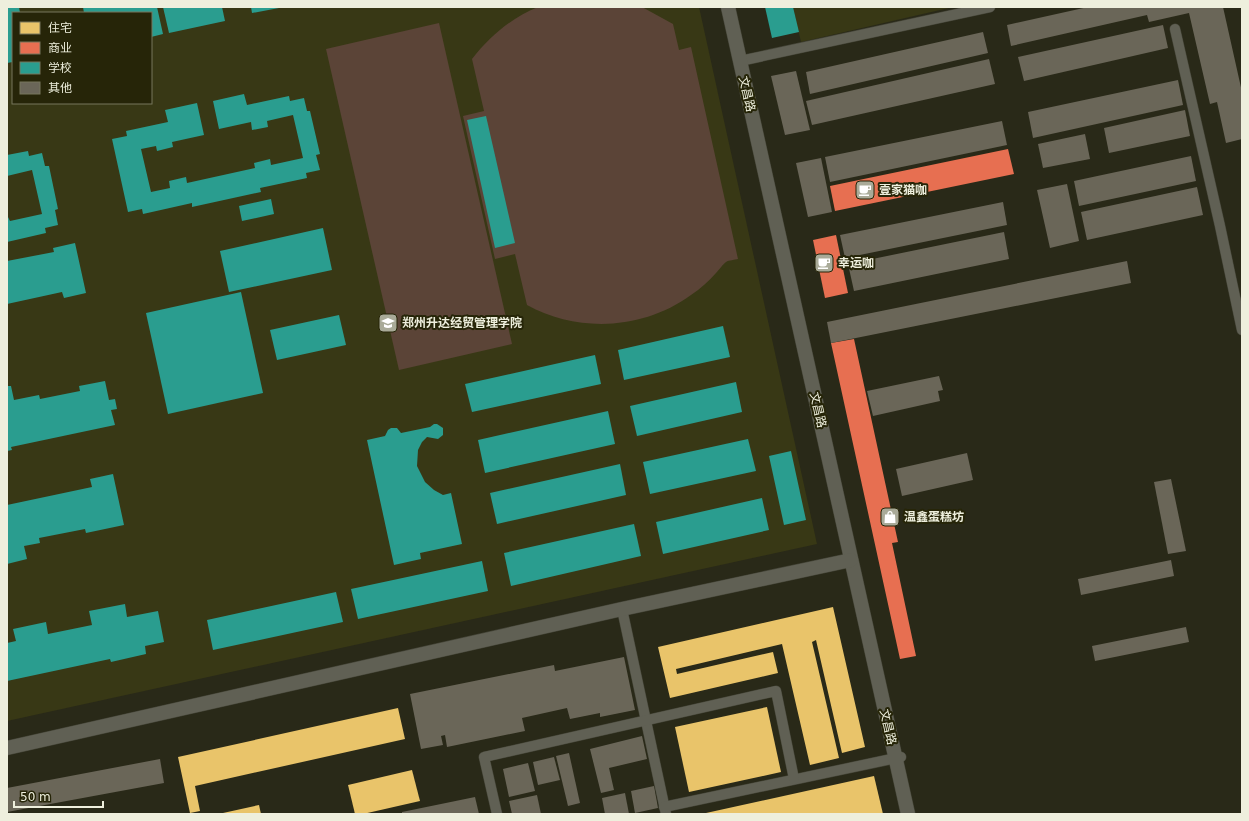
<svg xmlns="http://www.w3.org/2000/svg" width="1249" height="821" viewBox="0 0 1249 821" font-family="'DejaVu Sans','Noto Sans SC',sans-serif">
<style>
.built{fill:#383815;fill-rule:evenodd}
.green{fill:#5b4437}
.homes{fill:#e9c46a}
.shops{fill:#e76f51}
.schools{fill:#2a9d8f}
.building{fill:#6a6658}
.lines{fill:none;stroke-linecap:round;stroke-linejoin:round}
.street-casing{stroke:#454538;stroke-width:11}
.secondary-casing{stroke:#454538;stroke-width:15}
.street{stroke:#606054;stroke-width:10}
.secondary{stroke:#606054;stroke-width:14}
.labels{text-anchor:middle;stroke-width:4;stroke-linejoin:round;paint-order:stroke}
.street-label{font-size:12px;fill:#eeefdd;stroke:#262508}
.poi-label{font-size:12px;font-weight:bold;fill:#eeefdd;stroke:#262508;text-anchor:start}
</style>
<rect width="100%" height="100%" fill="#292918"/>
<g class="built">
<path d="M7,7H699L817,544L7,721ZM13,13H151V103H13Z"/>
<path d="M793,7H953L801,42Z"/>
</g>
<g class="green">
<path d="M538,7H642L673,24L679,50L691,47L738,259C735,260 729,260 726,262C723,264 719,270 716,273C709,281 700,289 691,295C643,330 578,333 527,305L515,254L495,259L463,116L484,111L472,59C490,36 511,18 538,7Z"/>
<path d="M439,23L512,344L399,370L326,49Z"/>
</g>
<g class="homes">
<path d="M833,607L865,747L842,753L816,640L812,642L839,758L810,765L782,644L676,669L677,674L773,652L778,673L670,698L658,647Z"/>
<path d="M767,707L781,772L689,792L675,727Z"/>
<path d="M398,708L405,739L195,786L200,811L190,813L178,757Z"/>
<path d="M412,770L420,801L363,814H355L348,785Z"/>
<path d="M874,776L883,814H706V813Z"/>
<path d="M259,805L261,814H223V813Z"/>
</g>
<g class="shops">
<path d="M1008,149L1014,174L835,211L830,186Z"/>
<path d="M836,235L848,293L825,298L813,240Z"/>
<path d="M854,339L898,542L892,543L916,656L900,659L831,343Z"/>
</g>
<g class="schools">
<path d="M7,7H19L20,13H13V62L7,63Z"/>
<path d="M83,7H157L163,34L151,37V13H84Z"/>
<path d="M163,7H222L225,21L169,33Z"/>
<path d="M251,7H279V8L252,13Z"/>
<path d="M765,7H793L799,32L772,38Z"/>
<path d="M244,94L247,105L289,96L290,101L304,98L307,111H310L320,154L316,155L320,170L306,173L307,178L260,188L261,192L192,207V203L143,214L142,209L128,212L112,139L127,136L126,131L168,122L165,110L197,103L204,135L172,142L173,147L157,151L156,146L141,149L151,192L170,188L169,181L186,177L187,183L255,168L254,163L270,159L271,165L303,158L293,115L267,121L268,127L252,130L251,122L219,129L213,101Z"/>
<path d="M486,116L515,243L495,248L467,120Z"/>
<path d="M28,151L29,156L42,153L45,166H49L58,209L55,210L58,225L45,228L46,233L7,242V215L10,221L42,214L32,170L7,176V155Z"/>
<path d="M271,199L274,214L242,221L239,206Z"/>
<path d="M323,228L332,270L229,292L220,251Z"/>
<path d="M75,243L86,293L64,298L62,292L7,304V261L54,252L53,248Z"/>
<path d="M241,292L263,393L168,414L146,313Z"/>
<path d="M339,315L346,345L277,360L270,330Z"/>
<path d="M723,326L730,357L624,380L618,350Z"/>
<path d="M595,355L601,384L472,412L465,384Z"/>
<path d="M105,381L109,400L115,399L117,409L111,410L115,425L11,447L12,450L7,451V386H11L14,400L39,395L40,399L80,391L79,386Z"/>
<path d="M736,382L742,412L637,436L630,406Z"/>
<path d="M608,411L615,444L485,473L478,440Z"/>
<path d="M434,424H437L443,428V435L438,439L427,437L422,442L418,450L417,466L425,482L434,490L443,495L451,493L462,544L420,553L421,559L394,565L367,440L385,436L388,430L391,428H397L401,433L430,427Z"/>
<path d="M748,439L756,471L650,494L643,462Z"/>
<path d="M791,451L806,520L784,525L769,456Z"/>
<path d="M620,464L626,495L497,524L490,493Z"/>
<path d="M113,474L124,525L86,533L85,529L39,538L40,543L24,546L27,559L7,564V505L92,487L90,479Z"/>
<path d="M762,498L769,530L663,554L656,522Z"/>
<path d="M634,524L641,556L511,586L504,553Z"/>
<path d="M482,561L488,591L358,619L351,589Z"/>
<path d="M336,592L343,622L213,650L207,620Z"/>
<path d="M125,604L127,617L158,611L164,642L145,646L146,654L111,662L110,659L7,681V643L16,641L13,629L46,622L48,634L92,625L89,611Z"/>
</g>
<g class="building">
<path d="M1088,7H1223L1242,92V139L1226,143L1217,102L1210,104L1189,13L1149,22L1147,15L1011,46L1007,25Z"/>
<path d="M1163,25L1168,48L1024,81L1018,57Z"/>
<path d="M983,32L988,53L810,94L806,72Z"/>
<path d="M989,59L995,84L812,125L806,101Z"/>
<path d="M796,71L810,130L785,135L771,76Z"/>
<path d="M1178,80L1183,105L1033,138L1028,112Z"/>
<path d="M1185,110L1190,136L1109,153L1104,128Z"/>
<path d="M1002,121L1007,145L830,182L825,157Z"/>
<path d="M1085,134L1090,159L1043,168L1038,144Z"/>
<path d="M1191,156L1196,181L1079,206L1074,181Z"/>
<path d="M821,158L832,212L808,217L796,163Z"/>
<path d="M1067,184L1079,241L1050,248L1037,190Z"/>
<path d="M1197,187L1203,215L1087,240L1081,212Z"/>
<path d="M1003,202L1007,225L845,258L840,235Z"/>
<path d="M1004,232L1009,259L854,291L848,264Z"/>
<path d="M1127,261L1131,283L831,343L827,322Z"/>
<path d="M939,376L943,390L938,391L940,401L873,416L867,391Z"/>
<path d="M967,453L973,480L902,496L896,469Z"/>
<path d="M1171,479L1186,551L1168,554L1154,482Z"/>
<path d="M1171,560L1174,576L1081,595L1078,579Z"/>
<path d="M1186,627L1189,642L1095,661L1092,646Z"/>
<path d="M624,657L635,710L600,717V713L570,719L567,708L522,718L525,731L447,747L445,735L441,736L443,745L421,749L410,694L554,665L555,671Z"/>
<path d="M642,736L647,759L609,768L614,790L601,793L590,749Z"/>
<path d="M569,753L580,803L568,806L556,756Z"/>
<path d="M554,757L560,780L538,785L533,762Z"/>
<path d="M160,759L164,783L7,812V788Z"/>
<path d="M528,763L535,791L509,797L503,769Z"/>
<path d="M654,786L658,808L635,813L631,791Z"/>
<path d="M625,793L629,814H605L602,798Z"/>
<path d="M537,795L541,814H512L509,801Z"/>
<path d="M475,797L479,814H402V812Z"/>
</g>
<g class="lines">
<g class="street-casing">
<g id="street">
<path d="M1175,29L1220,226L1242,330"/>
<path d="M740,61L990,7"/>
<path d="M622,609L666,814"/>
<path d="M664,807L901,757"/>
<path d="M497,814L484,757L776,691L794,779"/>
</g>
</g>
<g class="secondary-casing">
<g id="secondary">
<path d="M728,7L908,814"/>
<path d="M7,748L622,609L851,560"/>
</g>
</g>
<use href="#street" class="street"/>
<use href="#secondary" class="secondary"/>
</g>
<defs>
<g id="cafe-square" transform="scale(1)"><rect x="-9" y="-9" width="18" height="18" rx="4" fill="#a9aa98" stroke="#262508"/><path d="M-5.5-4.5H6V0H3Q3 3.5 0 3.5H-2.5Q-5.5 3.5-5.5 0ZM3-3.2v2h1.7v-2ZM-6 4.5H4V6H-6Z" fill="#fff"/></g>
<g id="university-square" transform="scale(1)"><rect x="-9" y="-9" width="18" height="18" rx="4" fill="#a9aa98" stroke="#262508"/><path d="M0-5L7-2L0 1L-7-2ZM-4 1L0 2.5L4 1V4Q0 6-4 4Z" fill="#fff"/></g>
<g id="shop-square" transform="scale(1)"><rect x="-9" y="-9" width="18" height="18" rx="4" fill="#a9aa98" stroke="#262508"/><path d="M-5-2.5h2.3a2.7 3.5 0 0 1 5.4 0H5L5.5 6h-11ZM-1.5-2.5h3a1.5 2.3 0 0 0-3 0Z" fill="#fff"/></g>
</defs>
<g fill-rule="evenodd">
<use href="#cafe-square" x="865" y="190"/>
<use href="#cafe-square" x="824" y="263"/>
<use href="#university-square" x="388" y="323"/>
<use href="#shop-square" x="890" y="517"/>
</g>
<g class="labels">
<g class="street-label">
<text transform="translate(747 94) rotate(77)" y="4">文昌路</text>
<text transform="translate(818 410) rotate(77)" y="4">文昌路</text>
<text transform="translate(888 727) rotate(77)" y="4">文昌路</text>
</g>
<g class="poi-label">
<text x="879" y="194">壹家猫咖</text>
<text x="838" y="267">幸运咖</text>
<text x="402" y="327">郑州升达经贸管理学院</text>
<text x="904" y="521">温鑫蛋糕坊</text>
</g>
</g>
<rect width="1249" height="821" fill="none" stroke="#eeefdd" stroke-width="16"/>
<rect x="12" y="12" width="140" height="92" fill="#262508" stroke="#76765d"/>
<rect x="20" y="22" width="20" height="12" fill="#e9c46a" stroke="#76765d"/>
<text x="48" y="32" font-size="12" fill="#eeefdd">住宅</text>
<rect x="20" y="42" width="20" height="12" fill="#e76f51" stroke="#76765d"/>
<text x="48" y="52" font-size="12" fill="#eeefdd">商业</text>
<rect x="20" y="62" width="20" height="12" fill="#2a9d8f" stroke="#76765d"/>
<text x="48" y="72" font-size="12" fill="#eeefdd">学校</text>
<rect x="20" y="82" width="20" height="12" fill="#6a6658" stroke="#76765d"/>
<text x="48" y="92" font-size="12" fill="#eeefdd">其他</text>
<path d="M14 801v6h89v-6" fill="none" stroke="#eeefdd" stroke-width="2"/>
<text x="20" y="801" font-size="12" fill="#eeefdd" stroke="#262508" stroke-width="3" paint-order="stroke">50 m</text>
</svg>
